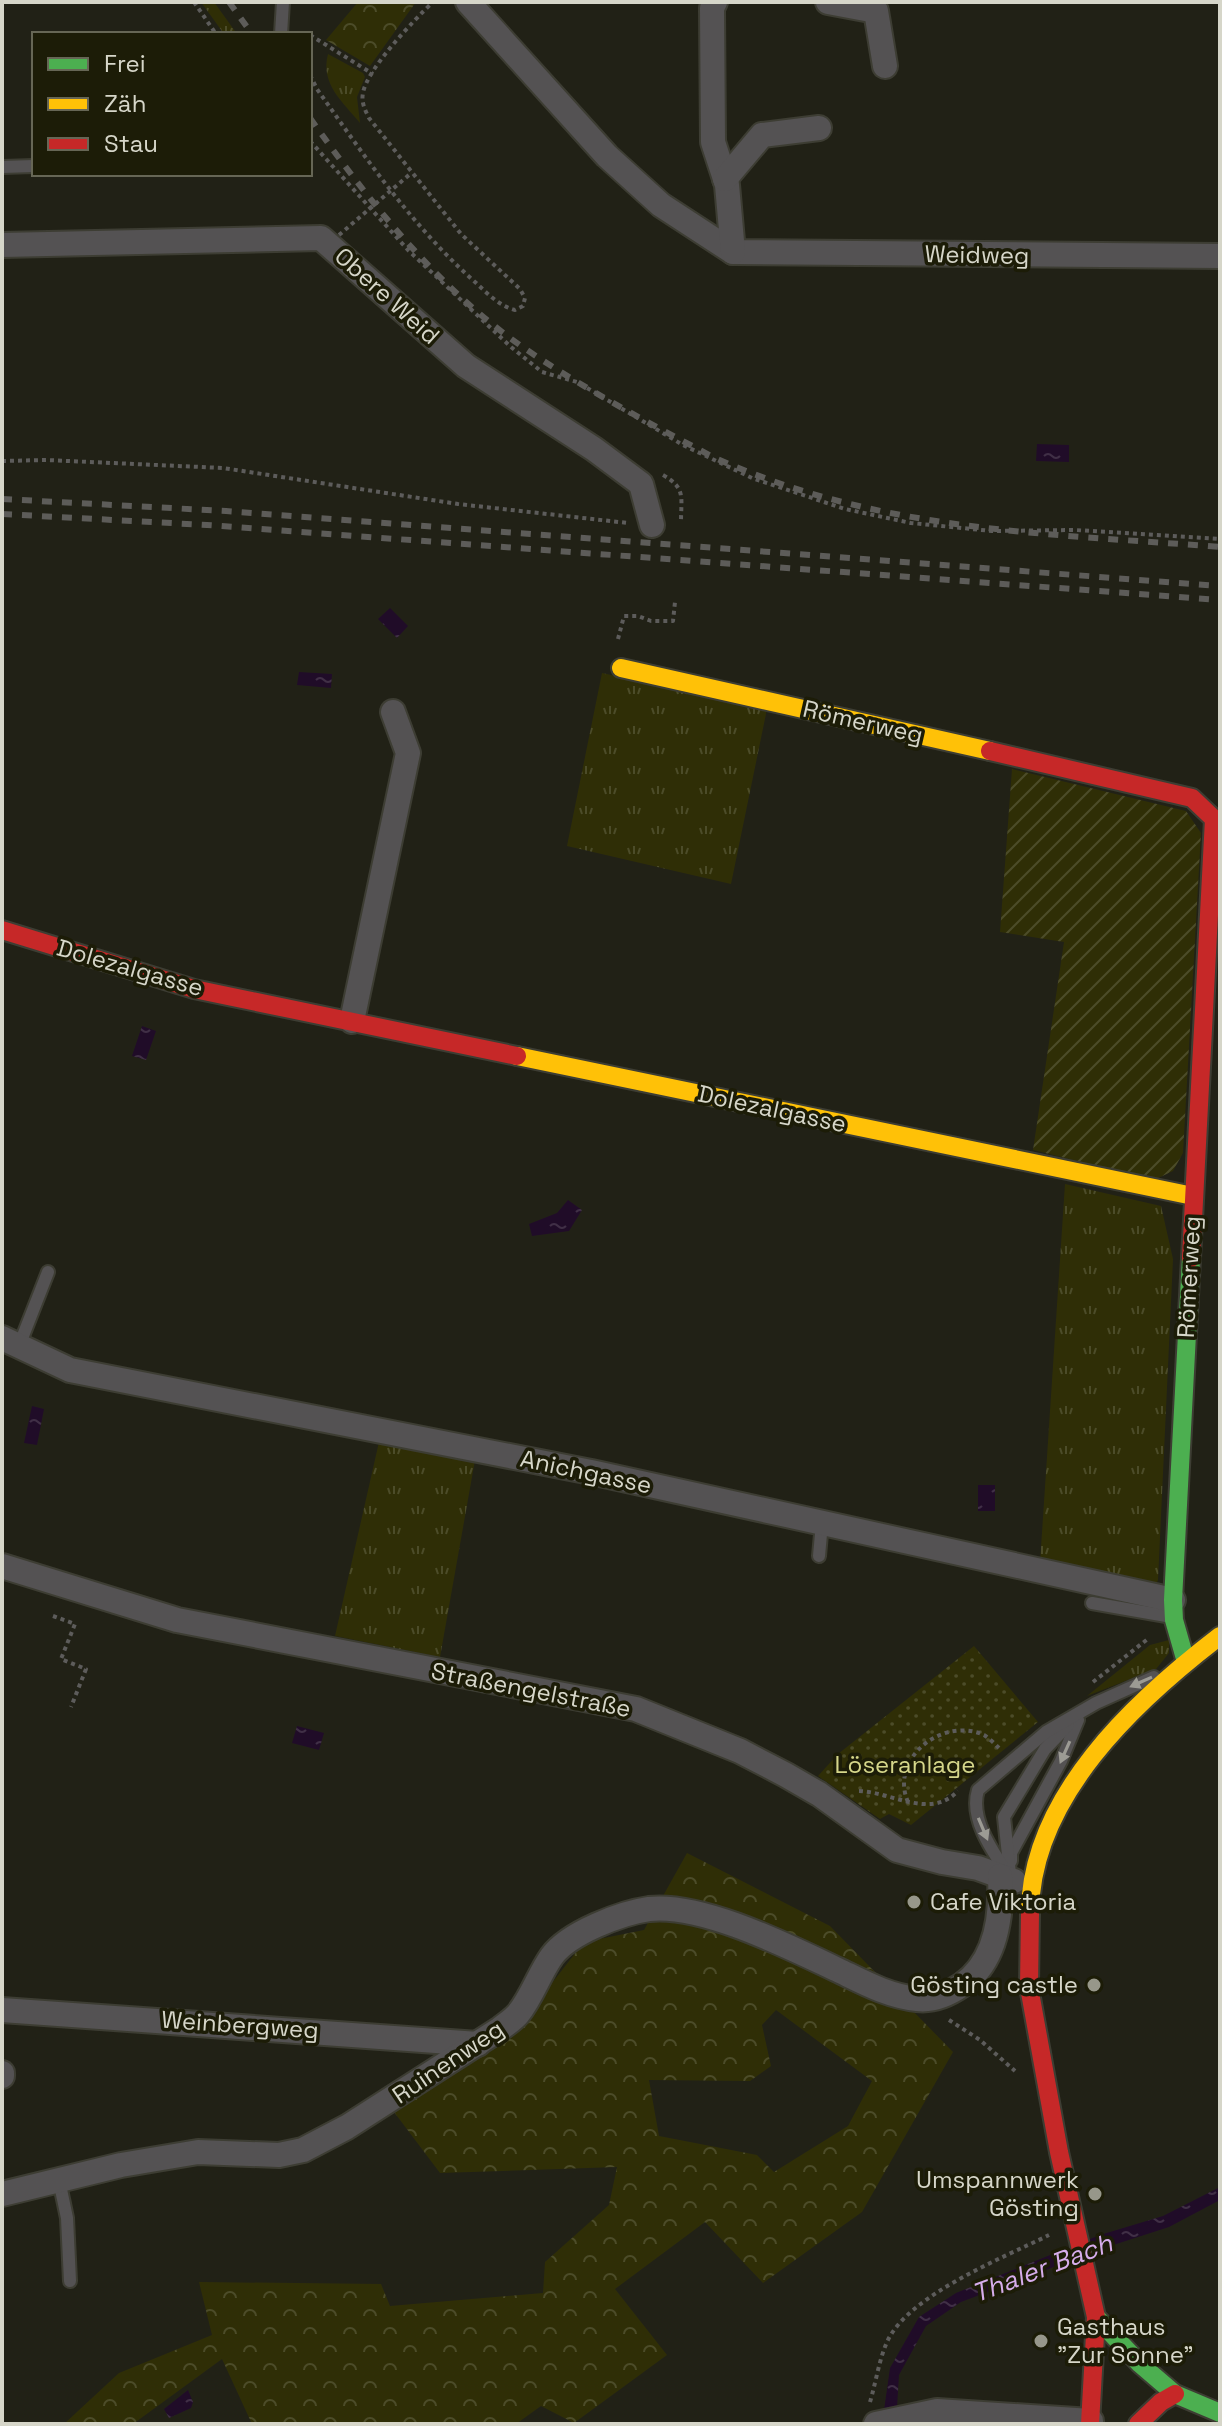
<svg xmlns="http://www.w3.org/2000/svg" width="1222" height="2426" viewBox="0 0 1222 2426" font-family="'Space Grotesk',sans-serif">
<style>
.grass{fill:url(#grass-tufts)}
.forest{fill:url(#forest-crowns);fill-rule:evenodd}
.park{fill:url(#park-dots)}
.garden{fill:url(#garden-furrows)}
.water{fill:url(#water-ripples)}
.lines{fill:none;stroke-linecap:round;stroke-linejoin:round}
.lane-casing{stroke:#3d3d33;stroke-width:16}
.street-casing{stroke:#3d3d33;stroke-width:28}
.fast-casing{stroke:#3d3d33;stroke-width:22}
.slow-casing{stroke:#3d3d33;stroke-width:22}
.jam-casing{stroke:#3d3d33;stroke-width:22}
.path{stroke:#5d5c5b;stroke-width:4;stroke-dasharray:4 4;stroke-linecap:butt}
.lane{stroke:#545253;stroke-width:12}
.street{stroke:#545253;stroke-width:24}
.fast{stroke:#4caf50;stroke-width:18}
.slow{stroke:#ffc107;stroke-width:18}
.jam{stroke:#c62828;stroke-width:18}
.rail{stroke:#5d5c59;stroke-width:6;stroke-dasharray:10 10;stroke-linecap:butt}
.path-bridge{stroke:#5d5c5b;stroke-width:4;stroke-dasharray:4 4;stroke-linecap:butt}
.oneway{fill:#9c9b94}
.poi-dot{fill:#97978a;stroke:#1c1c07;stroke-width:3}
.labels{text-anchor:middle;stroke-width:7;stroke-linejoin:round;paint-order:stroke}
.street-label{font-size:24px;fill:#d6d6c9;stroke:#1c1c07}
.park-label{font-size:24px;fill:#d5d68a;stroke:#1c1c07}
.poi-label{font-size:24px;fill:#d6d6c9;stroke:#1c1c07;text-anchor:start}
.water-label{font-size:26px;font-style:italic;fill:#d6adeb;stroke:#1c1c07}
</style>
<defs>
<pattern id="grass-tufts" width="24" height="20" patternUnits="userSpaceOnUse" patternTransform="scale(2)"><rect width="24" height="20" fill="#2f2e06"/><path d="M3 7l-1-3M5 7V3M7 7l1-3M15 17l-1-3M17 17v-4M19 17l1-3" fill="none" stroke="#4c4c29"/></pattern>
<pattern id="forest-crowns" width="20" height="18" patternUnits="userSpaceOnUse" patternTransform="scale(2)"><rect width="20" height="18" fill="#2f2e06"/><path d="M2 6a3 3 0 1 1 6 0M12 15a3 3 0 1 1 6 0" fill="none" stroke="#4c4c29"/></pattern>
<pattern id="park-dots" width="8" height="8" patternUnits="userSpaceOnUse" patternTransform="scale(2)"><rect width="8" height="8" fill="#2f2e06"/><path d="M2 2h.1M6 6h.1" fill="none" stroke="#4c4c29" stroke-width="1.8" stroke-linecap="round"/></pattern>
<pattern id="garden-furrows" width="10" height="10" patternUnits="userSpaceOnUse" patternTransform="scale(2)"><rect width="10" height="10" fill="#2f2e06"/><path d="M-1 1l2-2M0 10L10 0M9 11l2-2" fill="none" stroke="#4c4c29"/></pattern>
<pattern id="water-ripples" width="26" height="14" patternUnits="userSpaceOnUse" patternTransform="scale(2)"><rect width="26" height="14" fill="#200c28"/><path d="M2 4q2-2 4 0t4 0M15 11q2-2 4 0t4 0" fill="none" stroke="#402f46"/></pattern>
</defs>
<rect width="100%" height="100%" fill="#212116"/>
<g class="grass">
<path d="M201,2H214L237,34H224Z"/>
<path d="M328,54L363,73L365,77L357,97L360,123C343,102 320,84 328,54Z"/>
<path d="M602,673L767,709L731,884L567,846Z"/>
<path d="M1065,1184L1161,1206L1173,1259L1158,1580L1155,1586L1040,1563Z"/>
<path d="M379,1442L475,1460L440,1657L335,1636Z"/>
<path d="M1169,1640V1653L1156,1669L1087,1696L1150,1645Z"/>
</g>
<g class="forest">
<path d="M358,2H416L370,66L326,40Z"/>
<path d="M687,1853L830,1926L953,2052L862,2212L763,2283L705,2222L615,2289L667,2355L574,2423L541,2406L516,2424H252L222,2359L133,2424H64L119,2373L212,2335L199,2282L381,2284L390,2306L543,2293L545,2262L609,2205L617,2167L440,2173L394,2112L519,2025L584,1942L644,1930ZM776,2010L872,2081L848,2126L774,2172L757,2155L659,2136L649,2080L750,2081L771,2066L762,2025Z"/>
</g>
<path class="park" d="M974,1646L1038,1722L911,1825L889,1814L880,1819L818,1776L838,1754Z"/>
<path class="garden" d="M1012,769L1186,811L1201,833L1183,1153L1173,1171L1154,1180L1033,1150L1064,942L1000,932Z"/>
<g class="water">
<path d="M1037,444L1069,445V462L1036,461Z"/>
<path d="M390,608L408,626L397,638L378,619Z"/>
<path d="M299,672L332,674L331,688L297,685Z"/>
<path d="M142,1026L156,1031L146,1060L132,1056Z"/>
<path d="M568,1200L582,1210L569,1231L532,1236L529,1224L557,1213Z"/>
<path d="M32,1406L44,1409L37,1445L24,1443Z"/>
<rect x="978" y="1485" width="17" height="26"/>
<path d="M297,1726L324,1733L319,1750L292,1743Z"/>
<path d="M1220,2187V2200L1169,2227L1104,2248L961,2302L926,2326L899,2375L896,2424H882L890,2368L919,2317L956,2293L1100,2235L1163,2216Z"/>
<path d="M188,2390L193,2402L191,2408L169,2418L164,2409Z"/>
</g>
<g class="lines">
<g class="lane-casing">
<g id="lane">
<path d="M281,34L283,2"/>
<path d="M2,167L34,166"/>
<path d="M19,1346L48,1272"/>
<path d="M819,1556L822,1523"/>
<path d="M1092,1603L1172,1617"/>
<path d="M1011,1861V1853L1061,1761L1078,1720"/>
<path d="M1010,1874L1004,1817L1045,1749L1068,1725"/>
<path d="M1009,1876C993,1852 969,1819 978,1790L1046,1732L1096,1703L1154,1677"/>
<path d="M59,2180L67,2218L70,2281"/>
</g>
</g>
<g class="street-casing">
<g id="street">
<path d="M468,2L607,156L661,205L733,252L1220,256"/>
<path d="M715,2L712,8L713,142L727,185L733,252"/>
<path d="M828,2L876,11L885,66"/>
<path d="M725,179L762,135L819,128"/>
<path d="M2,245L321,238L466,366L594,449L641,484L652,525"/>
<path d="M352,1021L408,753L393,712"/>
<path d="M2,1338L70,1370L591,1472L1173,1600"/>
<path d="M2,1566L177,1620L636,1709L740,1751L786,1775L819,1794L897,1850L942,1862L978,1868L1014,1881"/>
<path d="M2,2010L478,2044"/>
<path d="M2,2073V2076"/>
<path d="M2,2194L121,2165L198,2152L279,2155L303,2150L347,2127L500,2029C506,2024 513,2020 518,2014C532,1997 539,1974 552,1956C569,1933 621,1913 649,1909C703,1903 789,1947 838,1970C863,1982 888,1996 917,1999C933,2001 949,1994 962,1985C997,1961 1002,1916 1000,1876"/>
<path d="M876,2424L937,2411L1091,2421"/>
</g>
</g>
<g class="fast-casing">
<g id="fast">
<path d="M1186,1662L1174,1620L1173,1600L1191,1258"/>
<path d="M1096,2317L1140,2364L1175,2394L1220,2413"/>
</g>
</g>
<g class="slow-casing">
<g id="slow">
<path d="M621,668L990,751"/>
<path d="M517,1056L1193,1196"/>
<path d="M1030,1912C1031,1797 1135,1701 1220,1636"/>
</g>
</g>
<g class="jam-casing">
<g id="jam">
<path d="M990,751L1192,798L1214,819L1191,1258"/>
<path d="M2,930L194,989L517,1056"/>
<path d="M1030,1912L1029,1987L1059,2152L1096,2317L1090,2424"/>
<path d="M1138,2424L1161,2402L1175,2394"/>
</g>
</g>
<g class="path">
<path d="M194,2L216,34"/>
<path d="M304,31V34"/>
<path d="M310,35L373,74"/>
<path d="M310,75L317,89C365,157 412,226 475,282C487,293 499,306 515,310L523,306L525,298L520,289L461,234L369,118C365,110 361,102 363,93C367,69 414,20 433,2"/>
<path d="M310,141L408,250L511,347L542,372L577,382L683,445L752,478L845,509L911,523L992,531L1075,530L1220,539"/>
<path d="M2,461L46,460L223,468L458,504L628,523"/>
<path d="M663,475C686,488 681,497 681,522"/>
<path d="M618,639L624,616H638L651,621H673L675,602"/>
<path d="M53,1616L75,1624L61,1659L86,1669L71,1707"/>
<path d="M1093,1682L1149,1638"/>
<path d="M859,1791C892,1792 930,1820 958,1791"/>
<path d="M908,1802C889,1759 942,1716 984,1735C989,1738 995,1744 999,1748"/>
<path d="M949,2020L980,2040L1015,2071"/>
<path d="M870,2402C876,2382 879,2360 887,2342C908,2295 1003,2258 1049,2235"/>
</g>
<use href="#lane" class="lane"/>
<use href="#street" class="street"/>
<use href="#fast" class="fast"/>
<use href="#slow" class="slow"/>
<use href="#jam" class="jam"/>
<g class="rail">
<path d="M229,2L252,34"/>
<path d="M310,118C371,204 439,290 527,350C586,390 651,424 713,457C879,532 1043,533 1220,547"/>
<path d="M2,499L226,511L1220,586"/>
<path d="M2,514L207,525L1220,600"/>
</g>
<path class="path-bridge" d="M339,235L409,175"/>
</g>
<defs><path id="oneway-solid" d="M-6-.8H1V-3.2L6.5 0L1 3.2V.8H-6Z" transform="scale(2)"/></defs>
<g class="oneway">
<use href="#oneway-solid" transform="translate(1141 1682) rotate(156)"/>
<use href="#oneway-solid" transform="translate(1065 1752) rotate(114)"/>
<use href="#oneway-solid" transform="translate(983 1829) rotate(67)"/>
</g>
<g class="poi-dot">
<circle cx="914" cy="1902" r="8"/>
<circle cx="1094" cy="1985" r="8"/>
<circle cx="1095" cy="2194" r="8"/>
<circle cx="1041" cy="2341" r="8"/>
</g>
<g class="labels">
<g class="street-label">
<text transform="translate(977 255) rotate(1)" y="8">Weidweg</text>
<text transform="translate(387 296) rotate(42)" y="8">Obere Weid</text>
<text transform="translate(863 722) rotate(13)" y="8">Römerweg</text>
<text transform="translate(130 968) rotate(16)" y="8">Dolezalgasse</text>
<text transform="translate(772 1109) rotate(12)" y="8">Dolezalgasse</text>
<text transform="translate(1189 1277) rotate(-87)" y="8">Römerweg</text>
<text transform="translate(586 1472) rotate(12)" y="8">Anichgasse</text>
<text transform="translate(531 1690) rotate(11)" y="8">Straßengelstraße</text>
<text transform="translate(240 2025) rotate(4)" y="8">Weinbergweg</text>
<text transform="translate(448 2062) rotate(-34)" y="8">Ruinenweg</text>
</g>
<g class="park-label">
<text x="905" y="1773">Löseranlage</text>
</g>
<g class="poi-label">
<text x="930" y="1910">Cafe Viktoria</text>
<text x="1078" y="1993" text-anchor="end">Gösting castle</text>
<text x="1079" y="2188" text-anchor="end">Umspannwerk<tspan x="1079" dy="28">Gösting</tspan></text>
<text x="1057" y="2335">Gasthaus<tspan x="1057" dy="28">"Zur Sonne"</tspan></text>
</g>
<g class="water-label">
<text transform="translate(1042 2268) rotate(-21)" y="9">Thaler Bach</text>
</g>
</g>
<rect width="1222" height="2426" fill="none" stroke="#d6d6c9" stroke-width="8"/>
<rect x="32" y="32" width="280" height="144" fill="#1c1c07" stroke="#666655" stroke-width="2"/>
<rect x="48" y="58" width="40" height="12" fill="#4caf50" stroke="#666655" stroke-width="2"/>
<text x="104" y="72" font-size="24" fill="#d6d6c9">Frei</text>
<rect x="48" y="98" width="40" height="12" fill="#ffc107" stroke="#666655" stroke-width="2"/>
<text x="104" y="112" font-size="24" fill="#d6d6c9">Zäh</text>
<rect x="48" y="138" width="40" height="12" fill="#c62828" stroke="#666655" stroke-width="2"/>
<text x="104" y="152" font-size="24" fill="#d6d6c9">Stau</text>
</svg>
